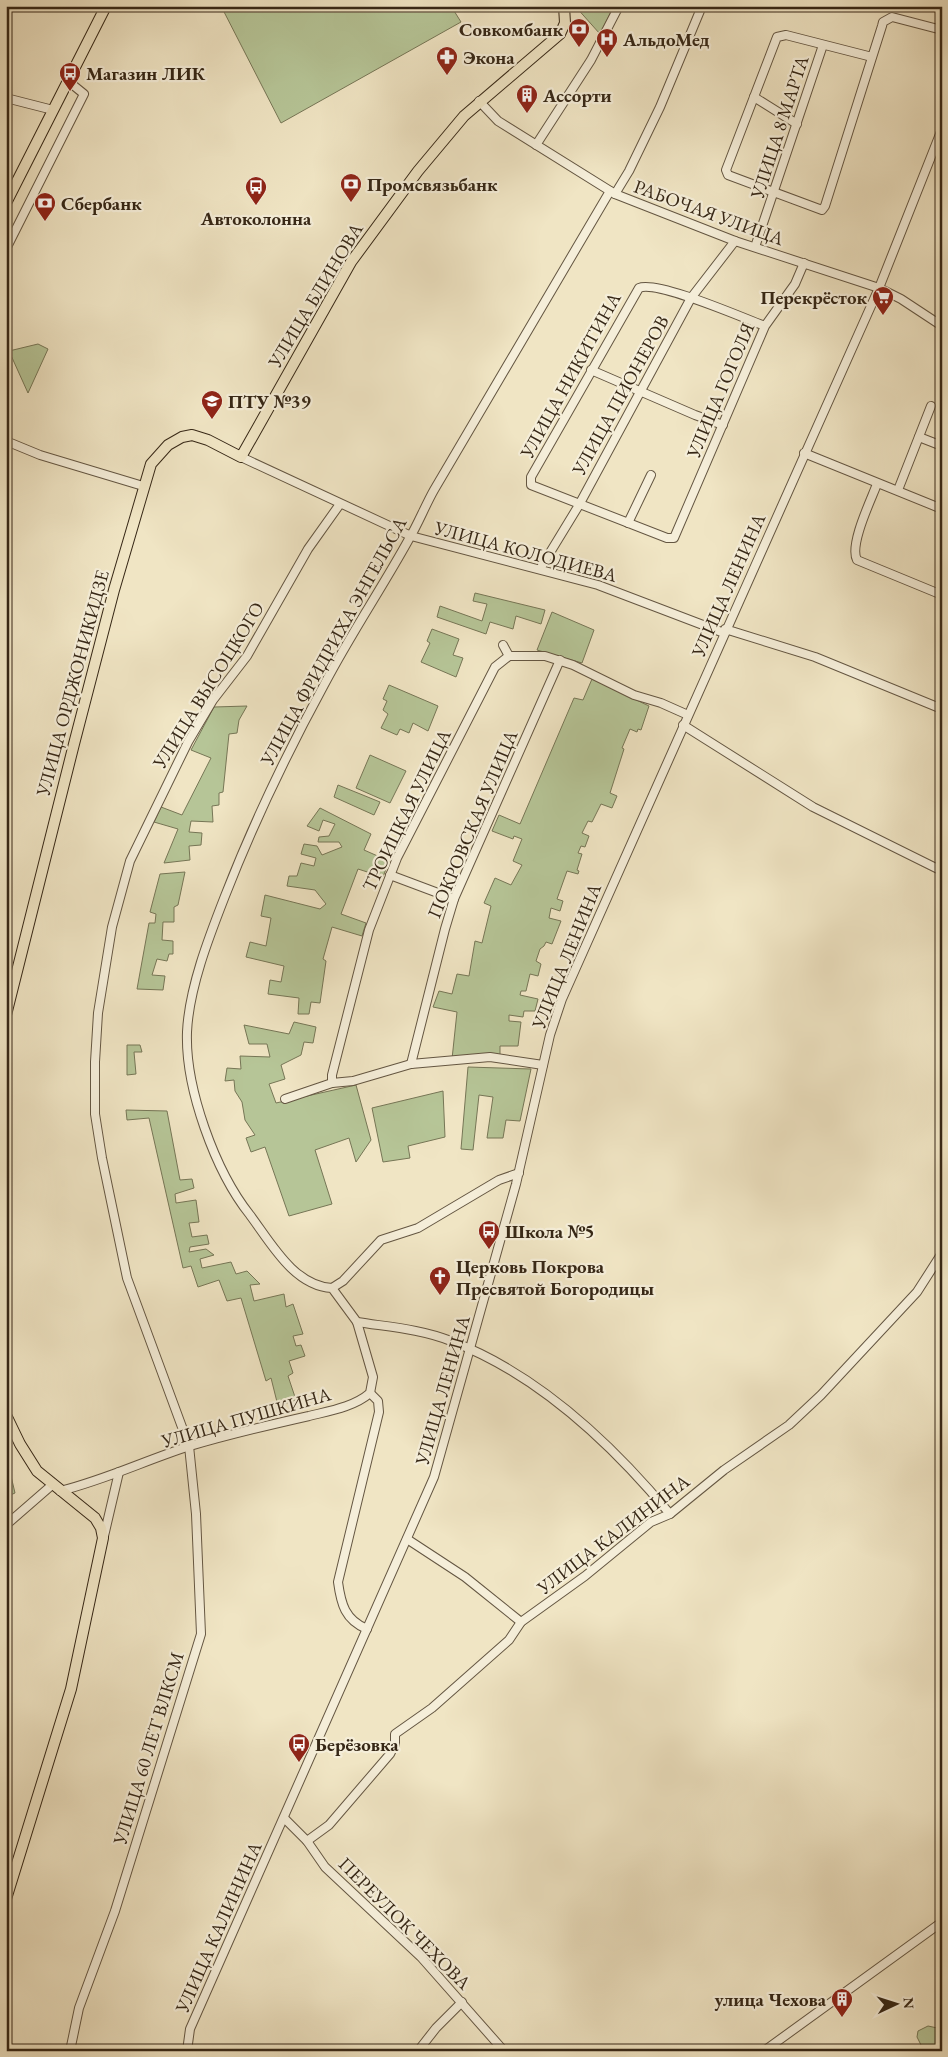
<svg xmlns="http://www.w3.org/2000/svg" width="948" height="2057" viewBox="0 0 948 2057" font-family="'EB Garamond',serif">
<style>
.green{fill:#b6c597;stroke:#767656}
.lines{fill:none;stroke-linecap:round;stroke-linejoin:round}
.minor-casing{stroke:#645642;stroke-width:10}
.major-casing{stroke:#362716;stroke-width:12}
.minor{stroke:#f5eed9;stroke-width:8}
.major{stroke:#f0e5c4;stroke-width:10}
.labels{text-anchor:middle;stroke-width:4.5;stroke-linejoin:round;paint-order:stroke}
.poi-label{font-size:19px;font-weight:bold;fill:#362716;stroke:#f5eed9;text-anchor:start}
.street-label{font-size:19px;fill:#362716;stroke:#f5eed9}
</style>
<rect width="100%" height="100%" fill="#f0e5c4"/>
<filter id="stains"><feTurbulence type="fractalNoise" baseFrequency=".004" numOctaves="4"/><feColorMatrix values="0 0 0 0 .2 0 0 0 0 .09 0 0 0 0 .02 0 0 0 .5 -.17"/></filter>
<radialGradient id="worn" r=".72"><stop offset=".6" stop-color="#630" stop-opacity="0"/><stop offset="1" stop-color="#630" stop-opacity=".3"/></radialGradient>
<g class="green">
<path d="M221,6H451L461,22L281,123Z"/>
<path d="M575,6H614L600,34Z"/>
<path d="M38,344L48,349L28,393L9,351Z"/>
<path d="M475,593L545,610L541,624L516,616L513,629L490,622L486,634L437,617L440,606L482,621L487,604L473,601Z"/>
<path d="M552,612L594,630L582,663L537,650Z"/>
<path d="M432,629L459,639L453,655L463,658L456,677L421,662L430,643L427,641Z"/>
<path d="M592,679L649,706L641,730L638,729L637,732L630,729L622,748L624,749L610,793L617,796L612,808L601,804L592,822L588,821L582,833L589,836L585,847L581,846L578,853L582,854L577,870L579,871L578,874L567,871L557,899L563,901L560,911L551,908L549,918L561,921L552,944L546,942L544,946L540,949L536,961L541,964L538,976L530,974L526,991H521L520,995L538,999L535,1011H524L523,1017L509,1015V1021L521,1022L518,1046H500V1061L452,1059L457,1012L433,1007L439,991L452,994L457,974L469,976L475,941L482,943L491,906L484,903L495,878L511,885L522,865L513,861L522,839L514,836L513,839L492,831L499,815L520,824L574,698L583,700Z"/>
<path d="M389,685L438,706L428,731L413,723L409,733L400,729L397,735L381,728L388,714L383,710L387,701L383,699Z"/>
<path d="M247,706L239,720L237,733L229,734L223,792L219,793V805L212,806L213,822L191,821L189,832L202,833L201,845L189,846L190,860L164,863L178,829L154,822L161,807L182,815L211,758L191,750L214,707Z"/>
<path d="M370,755L406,771L390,803L356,788Z"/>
<path d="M338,785L380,802L374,815L334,797Z"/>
<path d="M320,808L371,834L364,850L389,861L383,877L358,869L341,914L366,923L362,936L332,927L323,959L326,961L320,1003L311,1002L309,1014H298L299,998L268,994L270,980L281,982L284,966L246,957L250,942L266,946L271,918L261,916L265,895L320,909L326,904L315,890L287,886L289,876H297L301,863L314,866L316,858L301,854L304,844L317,846L322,855L342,847L339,842H318L319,837L329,836L335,824L323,820L319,831L307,826Z"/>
<path d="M185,872L178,905L174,907V922H163L162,940L173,941V954H169L167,961L157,959L152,975L165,976L163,990L137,989L149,923H155L156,914L150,912L160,874Z"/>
<path d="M294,1022L316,1027L313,1043L304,1042L301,1055L281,1065L285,1079L269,1084L276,1103L356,1085L371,1140L356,1162L349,1138L315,1150L332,1204L289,1216L265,1147L251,1152L246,1138L255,1135L245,1120L242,1102L235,1091L234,1080L225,1081L227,1068L241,1069L240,1056L270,1057L267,1044H249L244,1025L289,1034Z"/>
<path d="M127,1045H140L142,1052H134L136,1074L127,1075Z"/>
<path d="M468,1067L531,1069L520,1121L506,1120L503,1138H487L493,1097L479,1095L473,1150L461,1149Z"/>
<path d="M443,1091L445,1137L408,1146L410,1158L383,1162L372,1108Z"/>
<path d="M126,1110L167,1111L180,1180L192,1179L194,1188L175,1194L176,1203L196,1200L199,1222L189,1223L192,1237L207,1235L209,1244L190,1247L189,1252L206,1249L214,1255L200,1259L202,1268L231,1262L236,1274L247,1271L260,1284L250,1285L254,1301L284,1294L286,1307L293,1304L303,1334L293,1336L296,1346L301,1345L305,1356L289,1361L293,1373L288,1376L296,1400L278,1406L271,1378L266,1381L241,1298L227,1301L219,1280L198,1287L191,1266L183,1268L149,1118L127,1120Z"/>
<path d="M6,1455L15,1493L6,1497Z"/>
<path d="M928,2026L942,2029V2051H924L917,2037L918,2031Z"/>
</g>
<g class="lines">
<g class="minor-casing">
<g id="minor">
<path d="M872,57L786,35L777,37L726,170L728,175L822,210L825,206L882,26L883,22L892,17L942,30"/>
<path d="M754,97L797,124"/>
<path d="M6,98L53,110"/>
<path d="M479,101L498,121L615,194L735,241L879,288L901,299L942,326"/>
<path d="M536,145L591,60L619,6"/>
<path d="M610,191L434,490C425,506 418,524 409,539C382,588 350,635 324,685C287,753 253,824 225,896C209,937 189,988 187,1032C185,1088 215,1171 250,1215C271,1243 294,1286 332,1288L357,1322C389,1327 421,1329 451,1341C538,1374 611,1443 670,1514"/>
<path d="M615,194L629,171L660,107L702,6"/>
<path d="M755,247L823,45"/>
<path d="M6,249L84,94L68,81"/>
<path d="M765,326C743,318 657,280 639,288L531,477V485L667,538H674L765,326L795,284L804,263"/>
<path d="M591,370L695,415L723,425"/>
<path d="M919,437L942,446"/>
<path d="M6,441L40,455L143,486"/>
<path d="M804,453L942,509"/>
<path d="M241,457L411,536L598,585L724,633"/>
<path d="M877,484C871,500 849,545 857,560L942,595"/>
<path d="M898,490L931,406"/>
<path d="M628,523L651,475"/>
<path d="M540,569L579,505L691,298L735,241"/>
<path d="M725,629L815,657L942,709"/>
<path d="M503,645L509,656"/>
<path d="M683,725L813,807L942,871"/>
<path d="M390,875L454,899"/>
<path d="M411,1064L445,929L454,899L560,660"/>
<path d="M543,1065L490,1057L411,1064L353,1081L332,1083V1075L369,930L397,858L495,667L509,656H545L573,665L634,695L661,703L688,715"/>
<path d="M285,1099L332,1083"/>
<path d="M332,1288L343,1281L381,1240L418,1228L499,1180L519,1173"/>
<path d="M60,1491C105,1480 146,1460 190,1446C230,1434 269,1425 309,1416C329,1411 354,1407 370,1393L373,1377L357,1322"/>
<path d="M6,1525L52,1485"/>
<path d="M104,1536L119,1472"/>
<path d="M407,1539L465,1577L521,1622"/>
<path d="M367,1629C345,1620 341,1604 338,1582L379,1412L378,1401L370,1393"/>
<path d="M284,1818L307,1841L325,1867L421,1957L504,2051"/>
<path d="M307,1841L329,1825L390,1754L395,1744V1734L432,1708L509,1640L521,1622L585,1576L651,1522L670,1514L724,1470L789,1425L821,1395L917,1292L942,1253"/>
<path d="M70,2051L79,2008L115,1911L201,1634L196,1514L189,1446L127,1278L102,1158L95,1114V1062L98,1013L112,927L130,861L188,742L213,700L247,656L308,549L340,504"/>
<path d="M187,2051L190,2029L434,1477L516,1184L550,1035L562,999L879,288L942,129"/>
<path d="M418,2051L436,2028L462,2002"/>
<path d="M764,2051L942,1922"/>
</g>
</g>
<g class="major-casing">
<g id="major">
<path d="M6,203L106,6"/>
<path d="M6,1015L74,744L114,590L151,464L168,445L182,437L192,435L208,440L241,457L351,262L418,171L464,116L560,34L565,23L564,6"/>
<path d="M6,1415L20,1444L37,1471L95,1518L101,1528L103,1538L71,1689L6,1899"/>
</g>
</g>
<use href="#minor" class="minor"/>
<use href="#major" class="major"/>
</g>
<defs>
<g id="bank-pin" transform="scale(1.125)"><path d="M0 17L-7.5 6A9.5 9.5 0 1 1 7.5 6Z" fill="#8f2418" stroke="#f5eed9"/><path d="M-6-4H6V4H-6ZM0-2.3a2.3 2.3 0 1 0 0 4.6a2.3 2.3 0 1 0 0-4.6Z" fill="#fff"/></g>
<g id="hospital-pin" transform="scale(1.125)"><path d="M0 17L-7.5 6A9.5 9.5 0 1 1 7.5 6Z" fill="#8f2418" stroke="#f5eed9"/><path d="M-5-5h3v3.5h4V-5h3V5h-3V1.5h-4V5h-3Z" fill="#fff"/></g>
<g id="pharmacy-pin" transform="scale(1.125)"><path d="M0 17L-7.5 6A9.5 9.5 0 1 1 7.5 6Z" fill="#8f2418" stroke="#f5eed9"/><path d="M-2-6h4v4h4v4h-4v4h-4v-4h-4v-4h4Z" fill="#fff"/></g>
<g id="bus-pin" transform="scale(1.125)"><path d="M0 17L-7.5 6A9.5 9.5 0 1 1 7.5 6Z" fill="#8f2418" stroke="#f5eed9"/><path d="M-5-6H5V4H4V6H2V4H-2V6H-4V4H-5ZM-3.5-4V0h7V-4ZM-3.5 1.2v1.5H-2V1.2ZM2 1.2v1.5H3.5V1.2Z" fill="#fff"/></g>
<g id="building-pin" transform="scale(1.125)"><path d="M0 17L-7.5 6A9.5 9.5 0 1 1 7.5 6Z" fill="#8f2418" stroke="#f5eed9"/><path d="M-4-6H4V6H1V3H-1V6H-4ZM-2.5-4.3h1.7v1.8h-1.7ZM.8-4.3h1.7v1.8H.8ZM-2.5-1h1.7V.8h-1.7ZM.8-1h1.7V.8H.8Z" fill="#fff"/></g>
<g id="supermarket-pin" transform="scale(1.125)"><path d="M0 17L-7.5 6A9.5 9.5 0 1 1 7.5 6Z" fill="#8f2418" stroke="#f5eed9"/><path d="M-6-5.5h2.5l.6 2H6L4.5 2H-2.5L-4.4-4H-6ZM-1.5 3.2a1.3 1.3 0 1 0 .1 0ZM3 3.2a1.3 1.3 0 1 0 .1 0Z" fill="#fff"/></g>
<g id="university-pin" transform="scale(1.125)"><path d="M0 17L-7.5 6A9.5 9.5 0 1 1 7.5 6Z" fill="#8f2418" stroke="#f5eed9"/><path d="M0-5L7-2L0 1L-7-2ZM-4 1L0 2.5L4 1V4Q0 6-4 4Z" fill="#fff"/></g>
<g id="church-pin" transform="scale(1.125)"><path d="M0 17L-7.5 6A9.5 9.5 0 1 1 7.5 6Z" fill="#8f2418" stroke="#f5eed9"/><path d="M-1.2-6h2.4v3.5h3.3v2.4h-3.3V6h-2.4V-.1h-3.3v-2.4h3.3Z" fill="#fff"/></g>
</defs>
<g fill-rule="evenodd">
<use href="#bank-pin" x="579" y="29"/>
<use href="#hospital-pin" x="607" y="39"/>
<use href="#pharmacy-pin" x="447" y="57"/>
<use href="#bus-pin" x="70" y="73"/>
<use href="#building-pin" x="527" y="95"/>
<use href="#bank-pin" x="351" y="184"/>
<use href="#bus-pin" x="256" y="187"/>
<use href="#bank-pin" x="45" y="203"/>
<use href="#supermarket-pin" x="883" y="297"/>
<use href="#university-pin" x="212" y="401"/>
<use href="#bus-pin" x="489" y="1231"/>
<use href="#church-pin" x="440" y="1277"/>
<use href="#bus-pin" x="299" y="1744"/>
<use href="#building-pin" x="842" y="1999"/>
</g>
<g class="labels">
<g class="poi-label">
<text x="563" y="36" text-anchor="end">Совкомбанк</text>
<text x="623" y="46">АльдоМед</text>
<text x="463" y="64">Экона</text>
<text x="86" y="80">Магазин ЛИК</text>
<text x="543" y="102">Ассорти</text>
<text x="367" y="191">Промсвязьбанк</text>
<text x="61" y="210">Сбербанк</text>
<text x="256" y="225" text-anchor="middle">Автоколонна</text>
<text x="867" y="304" text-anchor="end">Перекрёсток</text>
<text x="228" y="408">ПТУ №39</text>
<text x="505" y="1238">Школа №5</text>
<text x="456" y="1273">Церковь Покрова<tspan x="456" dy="22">Пресвятой Богородицы</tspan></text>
<text x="315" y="1751">Берёзовка</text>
<text x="826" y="2006" text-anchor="end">улица Чехова</text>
</g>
<g class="street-label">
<text transform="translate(779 127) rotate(-72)" y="7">УЛИЦА 8 МАРТА</text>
<text transform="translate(709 212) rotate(20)" y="7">РАБОЧАЯ УЛИЦА</text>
<text transform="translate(315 295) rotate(-59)" y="7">УЛИЦА БЛИНОВА</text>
<text transform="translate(570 375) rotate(-61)" y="7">УЛИЦА НИКИТИНА</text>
<text transform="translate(720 390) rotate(-67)" y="7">УЛИЦА ГОГОЛЯ</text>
<text transform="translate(620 395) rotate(-61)" y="7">УЛИЦА ПИОНЕРОВ</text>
<text transform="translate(526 551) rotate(15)" y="7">УЛИЦА КОЛОДИЕВА</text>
<text transform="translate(728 585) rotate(-66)" y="7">УЛИЦА ЛЕНИНА</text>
<text transform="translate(333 641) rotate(-61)" y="7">УЛИЦА ФРИДРИХА ЭНГЕЛЬСА</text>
<text transform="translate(72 683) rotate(-75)" y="7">УЛИЦА ОРДЖОНИКИДЗЕ</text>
<text transform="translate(208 685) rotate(-58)" y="7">УЛИЦА ВЫСОЦКОГО</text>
<text transform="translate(406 810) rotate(-64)" y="7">ТРОИЦКАЯ УЛИЦА</text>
<text transform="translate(472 824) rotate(-67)" y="7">ПОКРОВСКАЯ УЛИЦА</text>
<text transform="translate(566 956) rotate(-68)" y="7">УЛИЦА ЛЕНИНА</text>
<text transform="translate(442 1390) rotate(-74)" y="7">УЛИЦА ЛЕНИНА</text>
<text transform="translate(246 1417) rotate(-16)" y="7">УЛИЦА ПУШКИНА</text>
<text transform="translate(613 1534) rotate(-37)" y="7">УЛИЦА КАЛИНИНА</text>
<text transform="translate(148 1748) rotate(-73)" y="7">УЛИЦА 60 ЛЕТ ВЛКСМ</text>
<text transform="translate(405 1923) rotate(45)" y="7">ПЕРЕУЛОК ЧЕХОВА</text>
<text transform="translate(218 1927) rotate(-66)" y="7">УЛИЦА КАЛИНИНА</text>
</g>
</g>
<rect width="948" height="2057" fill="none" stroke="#f0e5c4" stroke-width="25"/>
<rect x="8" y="8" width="933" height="2042" fill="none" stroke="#362716" stroke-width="2.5"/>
<rect x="12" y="12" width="923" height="2032" fill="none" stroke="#362716"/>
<g transform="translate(896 2004) rotate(86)" stroke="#f5eed9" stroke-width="4" paint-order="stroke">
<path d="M0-4L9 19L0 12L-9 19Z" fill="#362716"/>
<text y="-8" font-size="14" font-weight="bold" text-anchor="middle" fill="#362716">N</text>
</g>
<rect width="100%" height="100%" filter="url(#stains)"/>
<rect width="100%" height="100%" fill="url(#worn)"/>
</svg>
